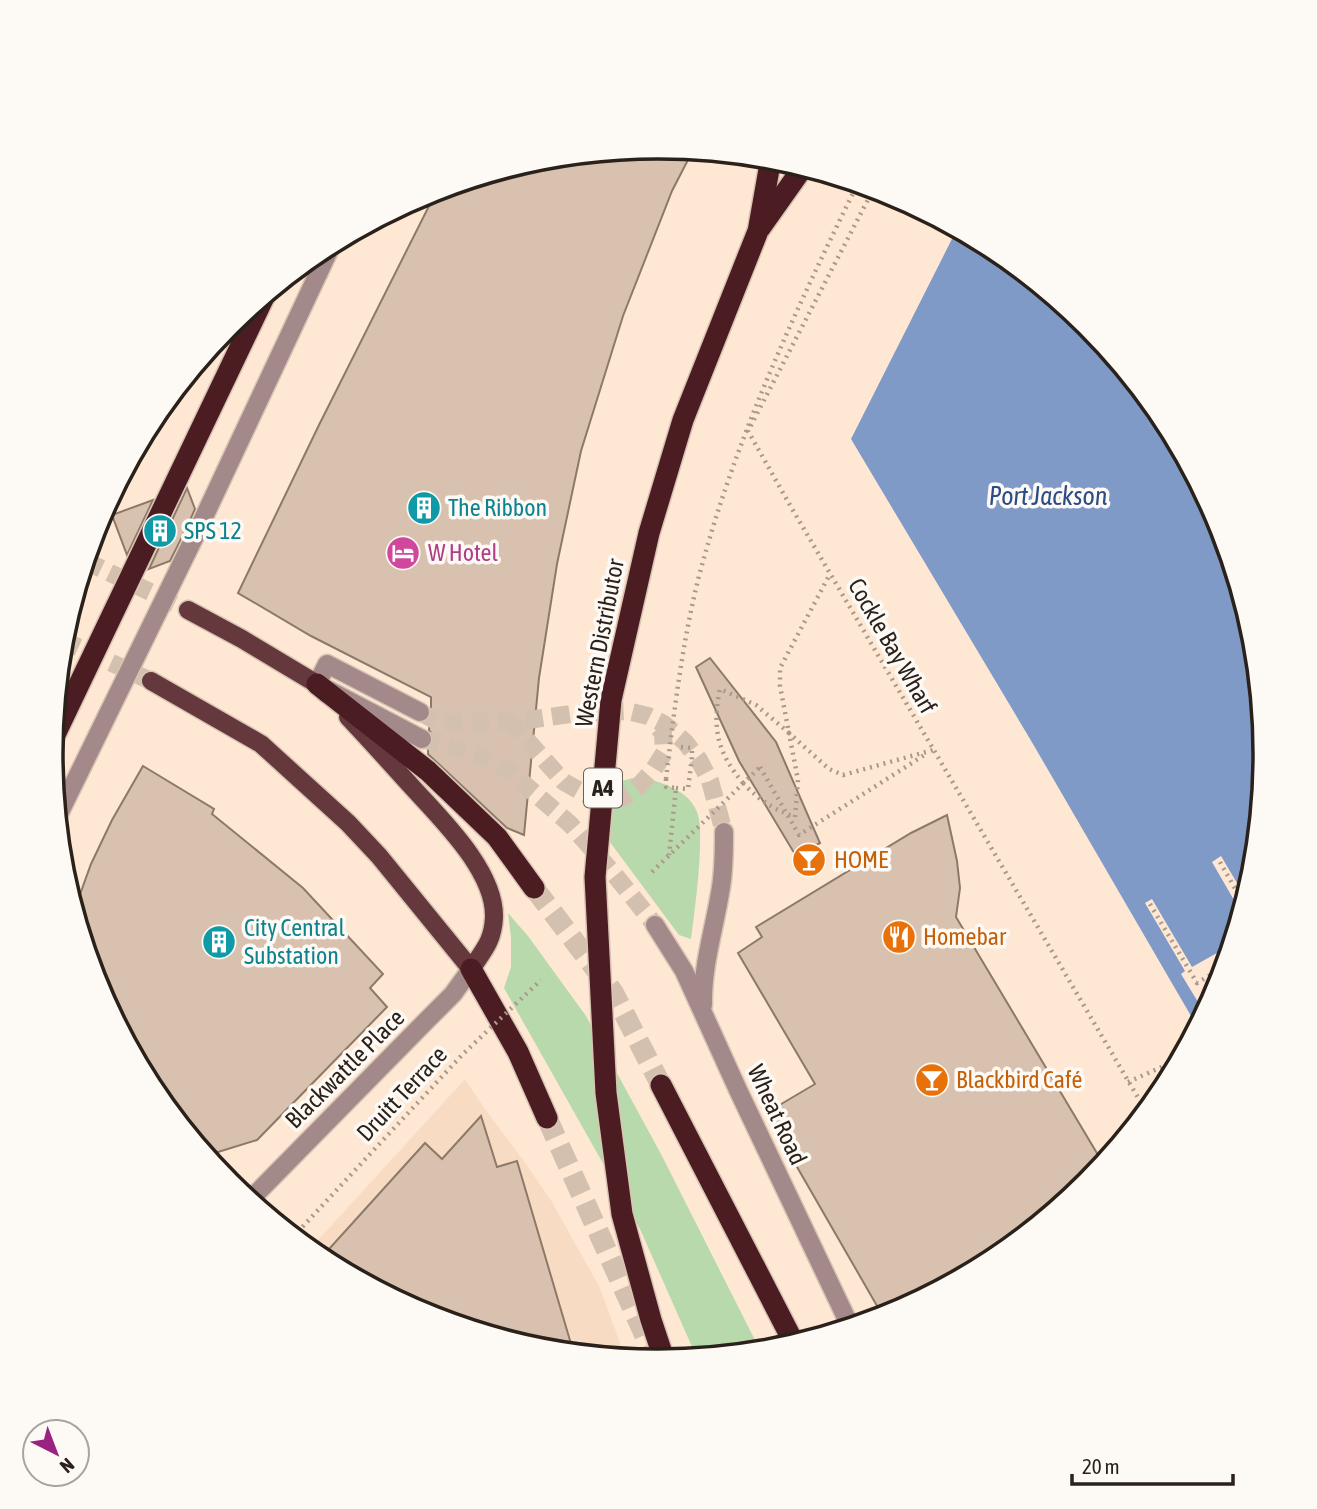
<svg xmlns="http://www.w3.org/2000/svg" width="1317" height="1509" viewBox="0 0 1317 1509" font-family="'Asap Condensed',sans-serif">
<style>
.built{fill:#f8dbc3}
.green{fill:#b8d9ac}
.water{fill:#809ac8}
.pier{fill:#fee8d4}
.building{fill:#d8c2af;stroke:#8d7968;stroke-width:2}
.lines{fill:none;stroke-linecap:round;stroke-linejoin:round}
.minor-tunnel{stroke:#d4c0af;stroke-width:18;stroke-dasharray:18 9;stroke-linecap:butt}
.major-tunnel{stroke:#d4c0af;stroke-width:18;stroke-dasharray:18 9;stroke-linecap:butt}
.highway-tunnel{stroke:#d4c0af;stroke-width:21;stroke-dasharray:21 10;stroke-linecap:butt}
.minor-casing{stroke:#d8c4b3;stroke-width:21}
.major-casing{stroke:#d8c4b3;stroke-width:21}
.highway-casing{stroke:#d8c4b3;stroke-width:24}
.path{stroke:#aa998a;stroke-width:4.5;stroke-dasharray:2 5;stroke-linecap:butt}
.minor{stroke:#a4898a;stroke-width:18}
.major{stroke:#64383d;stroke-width:18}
.highway{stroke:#4c1c23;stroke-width:21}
.minor-bridge-casing{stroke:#d8c4b3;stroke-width:21;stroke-linecap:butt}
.highway-bridge-casing{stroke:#d8c4b3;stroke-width:24;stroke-linecap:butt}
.path-bridge{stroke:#aa998a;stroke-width:4.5;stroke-dasharray:2 5;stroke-linecap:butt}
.minor-bridge{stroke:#a4898a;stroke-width:18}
.highway-bridge{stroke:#4c1c23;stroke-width:21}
.labels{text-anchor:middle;stroke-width:7;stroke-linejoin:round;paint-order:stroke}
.shield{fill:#fdf9f5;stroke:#69625c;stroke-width:2}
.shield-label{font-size:23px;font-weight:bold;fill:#2a221a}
.culture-label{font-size:24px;fill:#0d838f;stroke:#fdf9f5;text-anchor:start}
.hotel-label{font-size:24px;fill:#b23c85;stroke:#fdf9f5;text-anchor:start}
.street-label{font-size:24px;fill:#2a221a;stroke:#fdf9f5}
.food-label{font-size:24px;fill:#c56008;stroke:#fdf9f5;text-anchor:start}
.water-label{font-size:26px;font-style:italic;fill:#2c4c86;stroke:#fdf9f5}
.rim{fill:none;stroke:#2a221a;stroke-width:3.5}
</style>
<rect width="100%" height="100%" fill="#fee8d4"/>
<path class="built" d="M465,1079L485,1109L526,1164L552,1202L600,1288L626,1359L540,1350L426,1316L321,1260L309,1250Z"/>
<g class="green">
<path d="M637,777C660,781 691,790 698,815C701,825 700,838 700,848C699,878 695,908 691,939L679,935L589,814L610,784Z"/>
<path d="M508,913L528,936L586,1016L662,1156L761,1352L697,1358L640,1229L504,988L511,967V938Z"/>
</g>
<path class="water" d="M957,229L996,249L1089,325L1164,417L1220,522L1255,636L1266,755L1254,873L1220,987L1198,1028L1033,744L851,439Z"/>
<g class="pier">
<path d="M1221,856L1247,900L1242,914L1212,862Z"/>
<path d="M1152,899L1192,967L1233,944L1218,991L1198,1002L1181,974L1185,971L1145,903Z"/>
</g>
<g class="building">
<path d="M659,147L693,150L672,191L623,316L581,451L557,564L539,678L524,835L507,828L428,754V749L432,745L433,739L432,734L429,730L431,712V697L311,636L238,593L319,425L437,190L540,158Z"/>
<path d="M187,488L195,509L187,527L170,561L149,569Z"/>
<path d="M153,500L127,555L112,515Z"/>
<path d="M710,658L776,742L820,843L796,856L739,761L696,667Z"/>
<path d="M143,766L214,809L212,814L303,888L383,974L370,988L387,1007L257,1140L205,1156L153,1092L97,987L74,911L91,864L112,820Z"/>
<path d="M947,815L957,861L960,888L956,917L1104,1165L1088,1185L996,1260L891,1316L884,1318L766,1113L815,1084L738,953L762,937L756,927L911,833Z"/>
<path d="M481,1116L497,1167L517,1161L574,1354L540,1350L426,1316L320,1259L425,1143L442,1159Z"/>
</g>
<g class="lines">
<g class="minor-tunnel">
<path d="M420,712L440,723L528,720L577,713L627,711L648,716L664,724L685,742L699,760L710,781L724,832"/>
<path d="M509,720L564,782L591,797L622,798L637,788L654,769L664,753L663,733L653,722"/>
<path d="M422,739L479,754L509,771L570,824L614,874L655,925"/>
</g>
<g class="major-tunnel">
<path d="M85,561L188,610"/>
<path d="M62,640L151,681"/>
</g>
<g class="highway-tunnel">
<path d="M534,888L613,992L661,1085"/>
<path d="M547,1118L656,1360"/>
</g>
<g class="minor-casing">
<g id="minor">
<path d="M420,712L327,664L317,684L422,739"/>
<path d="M655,925L684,971L738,1090L851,1328"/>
<path d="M703,1005C702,965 715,927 721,887C724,869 724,851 724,832"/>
<path d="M249,1201L428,1019L453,994L471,969"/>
</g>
</g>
<g class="major-casing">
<g id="major">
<path d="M188,610L242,639L317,684L327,694"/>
<path d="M151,681L261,744L348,823L379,856L471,969C484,950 493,941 494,917C495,871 442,820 413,788C391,764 370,740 348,717"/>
</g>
</g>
<g class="highway-casing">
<g id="highway">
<path d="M759,226L771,158"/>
<path d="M758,231L804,166"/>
<path d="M317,684L428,771L497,837L534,888"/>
<path d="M471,969L518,1052L547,1118"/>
<path d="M661,1085L795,1345"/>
</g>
</g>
<g class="path">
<path d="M874,188L748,431L791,507L1147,1113"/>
<path d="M760,767L799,835L926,754"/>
<path d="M666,779V787L676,788L669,855"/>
<path d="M743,783C717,752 712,728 720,689L756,705L789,733L780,686V668L830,574"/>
<path d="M676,788L688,789L692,757"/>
<path d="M795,817L798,780L789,733L829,769L843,775L933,750"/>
<path d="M1220,862L1245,906"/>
<path d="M1150,904L1197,983L1227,965"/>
<path d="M1128,1082L1182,1058"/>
</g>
<use href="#minor" class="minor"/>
<use href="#major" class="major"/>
<use href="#highway" class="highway"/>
<g class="minor-bridge-casing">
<path id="minor-bridge" d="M57,818L197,532L333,242"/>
</g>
<g class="highway-bridge-casing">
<g id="highway-bridge">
<path d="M52,741L265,295"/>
<path d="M665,1362L651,1320L622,1214L606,1093L595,877L611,700L649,533L683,420L758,231"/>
</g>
</g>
<g class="path-bridge">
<path d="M681,747L692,748V757"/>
<path d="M666,779C674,712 682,645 698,580C734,441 795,311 858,183"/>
<path d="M743,783C759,800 773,809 795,817"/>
<path d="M652,872L760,767"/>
<path d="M293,1237L462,1055L541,980"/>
</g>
<use href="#minor-bridge" class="minor-bridge"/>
<use href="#highway-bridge" class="highway-bridge"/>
</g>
<defs>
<g id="building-disc" transform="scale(1.75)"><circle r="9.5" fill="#0f9aa8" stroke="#fdf9f5"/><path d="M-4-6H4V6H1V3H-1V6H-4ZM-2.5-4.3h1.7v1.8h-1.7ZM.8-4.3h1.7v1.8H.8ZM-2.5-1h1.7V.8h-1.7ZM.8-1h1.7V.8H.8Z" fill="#fff"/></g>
<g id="hotel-disc" transform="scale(1.75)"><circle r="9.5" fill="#d1479c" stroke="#fdf9f5"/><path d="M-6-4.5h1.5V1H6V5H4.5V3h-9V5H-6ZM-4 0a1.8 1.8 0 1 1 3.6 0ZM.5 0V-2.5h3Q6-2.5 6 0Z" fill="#fff"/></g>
<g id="bar-disc" transform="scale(1.75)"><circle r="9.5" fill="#e8710a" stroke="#fdf9f5"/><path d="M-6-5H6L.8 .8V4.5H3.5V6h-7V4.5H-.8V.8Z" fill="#fff"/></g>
<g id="restaurant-disc" transform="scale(1.75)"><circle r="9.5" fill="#e8710a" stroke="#fdf9f5"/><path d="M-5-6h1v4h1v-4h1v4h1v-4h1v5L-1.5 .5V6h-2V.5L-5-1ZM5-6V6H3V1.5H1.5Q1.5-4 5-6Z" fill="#fff"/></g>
</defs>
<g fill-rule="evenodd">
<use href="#building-disc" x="424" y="508"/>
<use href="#building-disc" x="160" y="531"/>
<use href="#hotel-disc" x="403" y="553"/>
<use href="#bar-disc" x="809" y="860"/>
<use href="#restaurant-disc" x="899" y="937"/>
<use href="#building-disc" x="219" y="942"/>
<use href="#bar-disc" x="932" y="1080"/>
</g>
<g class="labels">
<rect class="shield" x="584" y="768.5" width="38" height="39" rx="5"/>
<g class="shield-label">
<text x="603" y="796">A4</text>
</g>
<g class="culture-label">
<text x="448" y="516">The Ribbon</text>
<text x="184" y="539">SPS 12</text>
<text x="244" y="936">City Central<tspan x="244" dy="28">Substation</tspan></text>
</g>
<g class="hotel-label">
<text x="428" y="561">W Hotel</text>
</g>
<g class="street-label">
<text transform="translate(600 643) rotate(-79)" y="8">Western Distributor</text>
<text transform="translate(892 646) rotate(60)" y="8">Cockle Bay Wharf</text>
<text transform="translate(345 1069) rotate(-45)" y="8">Blackwattle Place</text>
<text transform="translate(402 1094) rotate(-47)" y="8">Druitt Terrace</text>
<text transform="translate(777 1115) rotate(65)" y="8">Wheat Road</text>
</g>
<g class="food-label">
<text x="834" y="868">HOME</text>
<text x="923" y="945">Homebar</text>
<text x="956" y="1088">Blackbird Café</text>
</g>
<g class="water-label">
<text x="1048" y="505">Port Jackson</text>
</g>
</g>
<path d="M0 0H1317V1509H0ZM63 754a595 595 0 1 1 1190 0a595 595 0 1 1-1190 0Z" fill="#fdf9f5" fill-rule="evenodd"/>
<path class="rim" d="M63 754a595 595 0 1 1 1190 0a595 595 0 1 1-1190 0Z"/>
<g transform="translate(56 1453) rotate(138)"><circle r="33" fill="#fdf9f5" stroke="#a9a39d" stroke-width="2"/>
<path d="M0-5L12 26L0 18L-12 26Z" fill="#99237f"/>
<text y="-10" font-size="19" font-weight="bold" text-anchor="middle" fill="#2a221a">N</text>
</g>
<path d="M1072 1474v10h161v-10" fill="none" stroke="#2a221a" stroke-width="3.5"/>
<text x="1082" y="1474" font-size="21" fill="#2a221a" stroke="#fdf9f5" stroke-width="5" paint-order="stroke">20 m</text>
</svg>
